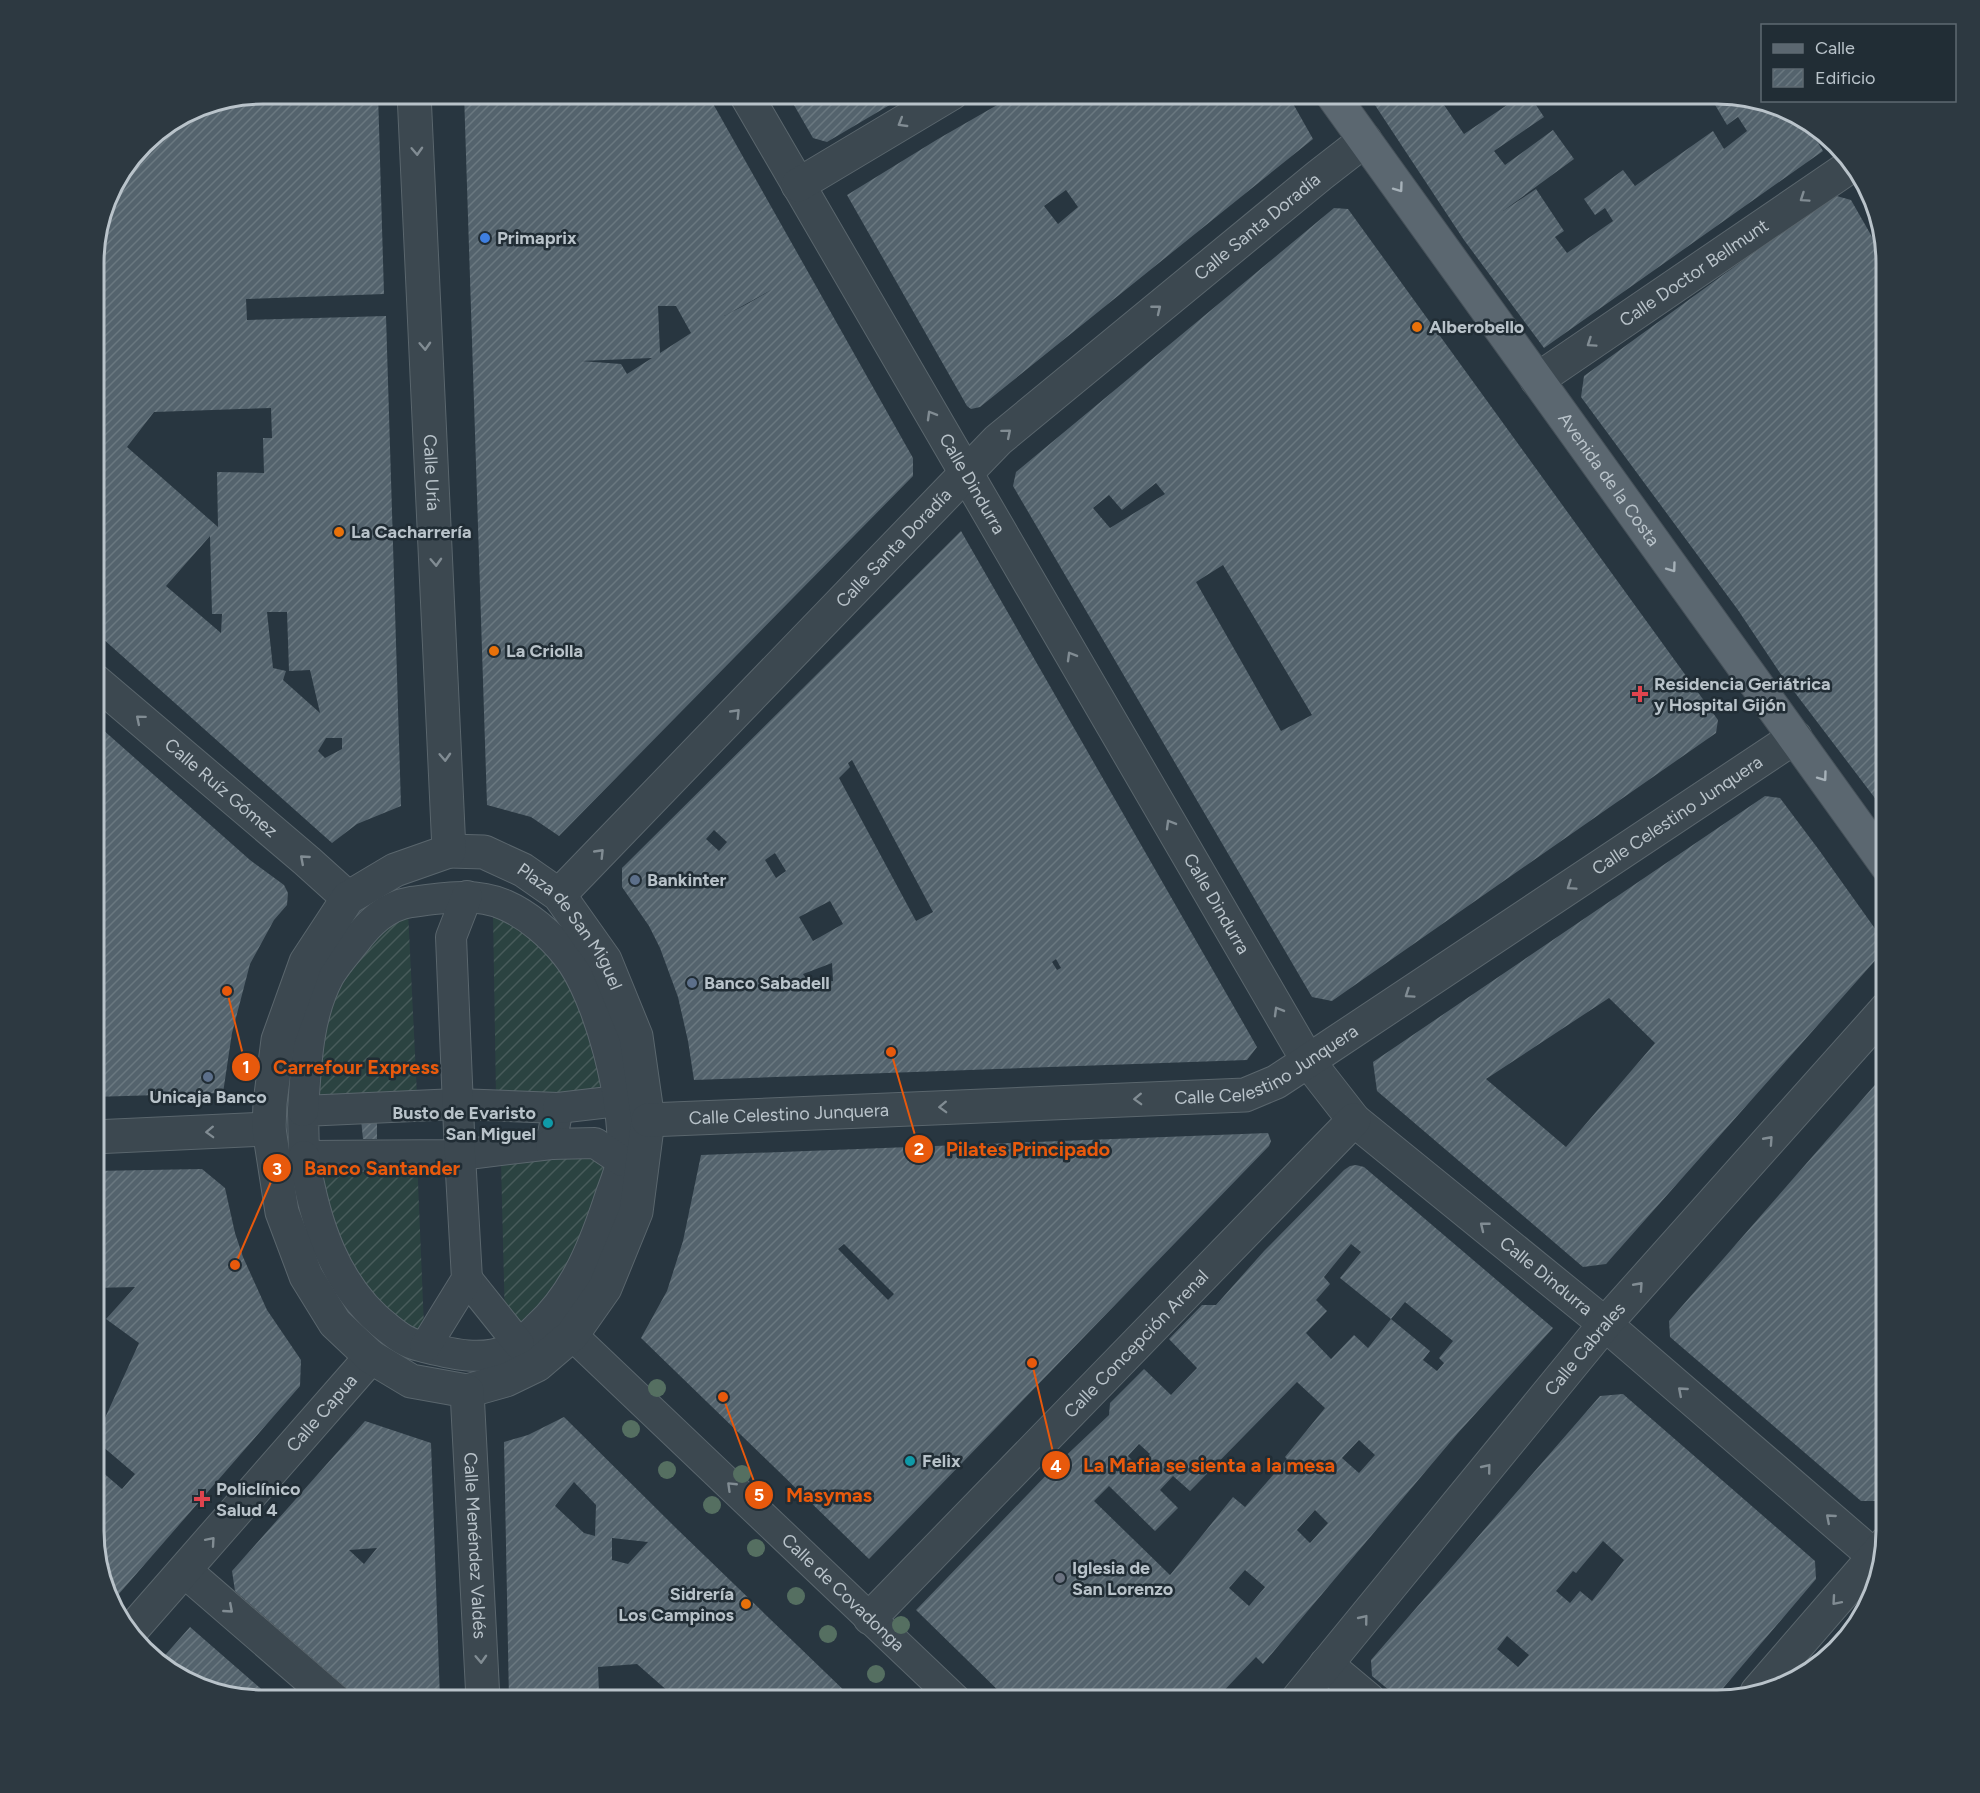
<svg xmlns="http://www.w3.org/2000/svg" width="1980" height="1793" viewBox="0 0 1980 1793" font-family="Figtree,sans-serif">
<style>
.garden{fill:url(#garden-furrows)}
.building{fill:url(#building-hatch);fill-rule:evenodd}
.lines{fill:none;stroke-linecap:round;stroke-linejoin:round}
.pedestrian-casing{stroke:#5a666d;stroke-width:32}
.minor-casing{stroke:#5a666d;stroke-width:35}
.tertiary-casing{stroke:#5a666d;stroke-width:35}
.primary-casing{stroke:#465159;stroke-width:35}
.pedestrian{stroke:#3c4850;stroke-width:30}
.minor{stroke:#3c4850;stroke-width:33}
.tertiary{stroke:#3c4850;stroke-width:33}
.primary{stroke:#5b6770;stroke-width:33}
.tree{fill:#556f61}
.oneway{stroke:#818c93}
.oneway2{stroke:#a6b1b8}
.shop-dot{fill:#3f7fe0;stroke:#212d35;stroke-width:2}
.food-dot{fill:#e8710a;stroke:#212d35;stroke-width:2}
.health-dot{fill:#e0444e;stroke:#212d35;stroke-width:2}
.service-dot{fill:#5c6f8a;stroke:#212d35;stroke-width:2}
.culture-dot{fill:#0f9aa8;stroke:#212d35;stroke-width:2}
.worship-dot{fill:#6b7280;stroke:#212d35;stroke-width:2}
.labels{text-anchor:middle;stroke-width:5;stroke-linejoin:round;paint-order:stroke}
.street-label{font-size:18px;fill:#b9c3ca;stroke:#212d35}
.poi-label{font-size:18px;font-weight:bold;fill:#b9c3ca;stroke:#212d35;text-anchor:start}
.rim{fill:none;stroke:#b9c3ca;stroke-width:3}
.leader{fill:none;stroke:#e8590c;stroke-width:2}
.callout-dot{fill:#e8590c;stroke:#212d35;stroke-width:2}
.mark-label{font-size:18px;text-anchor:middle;font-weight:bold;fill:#fff}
.callout-label{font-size:20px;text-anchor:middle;font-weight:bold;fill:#e8590c;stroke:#212d35;stroke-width:5;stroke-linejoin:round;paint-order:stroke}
</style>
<defs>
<pattern id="garden-furrows" width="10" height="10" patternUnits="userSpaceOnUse" patternTransform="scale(1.5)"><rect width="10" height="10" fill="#2b4341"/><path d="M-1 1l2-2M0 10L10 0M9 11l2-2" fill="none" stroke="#485c5b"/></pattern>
<pattern id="building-hatch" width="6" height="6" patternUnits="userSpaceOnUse" patternTransform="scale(1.5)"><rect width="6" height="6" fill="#54636d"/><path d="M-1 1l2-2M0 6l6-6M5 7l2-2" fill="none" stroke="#6a7880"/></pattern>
</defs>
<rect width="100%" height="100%" fill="#283640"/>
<g class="garden">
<path d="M408,911L417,1095L319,1106L313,1084L334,990L356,948Z"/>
<path d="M493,912L552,940L608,1081L600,1094L496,1097Z"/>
<path d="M597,1149L606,1159L601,1197L577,1254L527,1325L505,1323L501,1161Z"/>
<path d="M417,1158L424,1327L414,1336L352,1275L313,1164Z"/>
</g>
<g class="building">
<path d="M262,93H378L384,294L246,299L247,320L386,316L401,806L357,824L332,843L93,630V251L110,188L150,135L198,106ZM271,408L272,438H263L264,473L217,472L218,527L127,447L154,412ZM210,536L212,614H222L221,633L166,586ZM267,612H287L289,671L310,670L320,713L283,680L286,671L273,668ZM326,738H342V749L325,758L318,751Z"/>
<path d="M464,93H707L913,458V476L559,836L531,817L487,805ZM773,289L749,303L724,316ZM658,306H676L691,333L660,353ZM652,358L627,374L621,364L581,361Z"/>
<path d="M787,93H910L827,142L813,138Z"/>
<path d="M1018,93H1287L1313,139L980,407L971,409L967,406L847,195L938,139ZM1066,190L1078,207L1058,224L1044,206Z"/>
<path d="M1367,93H1464L1444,105L1464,134L1510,103L1503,93H1528L1544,117L1494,151L1505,165L1553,130L1574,159L1503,211L1536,189L1564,231L1555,237L1567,253L1613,221L1605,208L1595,215L1584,199L1623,170L1635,186L1713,131L1724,149L1747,131L1738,117L1727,125L1708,93H1718L1782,106L1806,122L1823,151L1544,348L1464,240Z"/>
<path d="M1833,195L1851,200L1887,263V814L1780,673L1738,610L1581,397L1584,376Z"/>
<path d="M1334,208L1348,209L1718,720L1716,733L1332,1001L1312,997L1013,486L1016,472ZM1156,483L1165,494L1110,528L1093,508L1109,495L1122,510ZM1223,565L1312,715L1281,731L1196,582Z"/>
<path d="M961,531L1257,1047L1247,1060L694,1080L688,1041L678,997L660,948L649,926L622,887V868ZM852,760L933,912L916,921L839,778L850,767L848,763ZM714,830L727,842L719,851L706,839ZM775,853L786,871L776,878L765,860ZM830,901L843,924L813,941L799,917ZM1056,959L1061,968L1057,970L1052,962ZM832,963L833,981L808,982L803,974Z"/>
<path d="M93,721L250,860L284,885L288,893L287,905L274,920L250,964L232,1033L223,1093L93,1097V855L102,845L93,838Z"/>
<path d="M1765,796L1780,798L1819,850L1881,937L1880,955L1606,1264L1583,1267L1377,1091L1373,1062ZM1609,998L1655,1043L1566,1147L1486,1079Z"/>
<path d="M1887,1071V1488L1876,1501H1861L1670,1337L1669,1321Z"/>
<path d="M377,1118V1139H363L361,1119Z"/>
<path d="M1268,1133L1271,1141L1269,1146L869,1559L641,1338L667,1291L683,1241L701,1155ZM844,1244L894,1294L888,1300L838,1249Z"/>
<path d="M1356,1165L1364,1167L1553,1328L1458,1433L1263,1664L1256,1657L1215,1700H1008L916,1610L1056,1465L1109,1415L1110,1403L1144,1369L1171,1395L1197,1368L1169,1339L1202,1305H1216L1264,1251L1344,1170L1350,1166ZM1351,1244L1361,1252L1340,1278L1391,1319L1405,1302L1453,1341L1439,1358L1444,1363L1437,1371L1423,1360L1430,1351L1391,1319L1368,1348L1354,1335L1331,1359L1306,1333L1327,1311L1316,1300L1330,1284L1324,1277ZM1297,1382L1325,1408L1285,1457L1287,1459L1245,1507L1233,1497L1170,1575L1094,1501L1109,1486L1155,1531L1178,1508L1160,1490L1173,1476L1190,1491ZM1359,1440L1375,1455L1359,1473L1342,1458ZM1139,1444L1150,1454L1138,1466L1128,1456ZM1315,1510L1328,1523L1310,1543L1297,1530ZM1245,1570L1265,1587L1249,1606L1229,1588Z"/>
<path d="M202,1169L225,1188L235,1233L243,1257L267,1310L301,1360L300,1386L111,1603L106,1596L93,1542V1464L122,1489L135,1474L95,1440L139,1343L106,1319L135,1287L93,1288V1171Z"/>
<path d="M1623,1394L1815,1561L1816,1579L1713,1700H1401L1372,1676L1371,1660L1600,1396ZM1603,1541L1624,1560L1592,1601L1580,1591L1570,1603L1556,1591L1573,1571L1576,1573ZM1507,1636L1529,1655L1518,1667L1497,1649Z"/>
<path d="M564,1417L678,1530L854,1700H678L637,1664L598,1667L599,1694L628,1695V1700H509L504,1442L528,1435ZM574,1482L596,1505L595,1536L584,1533L555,1506ZM612,1538L648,1542L628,1564L612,1560Z"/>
<path d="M365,1421L431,1443L440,1700H360L235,1591L232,1571ZM377,1548L364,1564L349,1550Z"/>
<path d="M190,1627L229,1661L274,1700H262L197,1687L159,1662Z"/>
</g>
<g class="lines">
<g class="pedestrian-casing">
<g id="pedestrian">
<path d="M457,1104L558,1108L551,1144L460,1155L304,1156L303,1111Z"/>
<path d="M558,1108L618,1101"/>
<path d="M303,1111C306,1066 307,1017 329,976C336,964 346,953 354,943C369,923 386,906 411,902C443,898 475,892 505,905C528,915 551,935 566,954C600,995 627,1106 622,1159C620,1171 615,1183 611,1194C595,1243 576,1293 537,1328C528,1337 519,1345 508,1350C479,1362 449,1353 420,1346C407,1343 399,1337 389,1329C335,1288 314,1221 304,1156"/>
<path d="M551,1144L595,1143L622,1161"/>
<path d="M467,1279L519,1344"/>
<path id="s1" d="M572,1335L956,1700"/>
<path d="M425,1347L467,1279L460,1155L451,937L467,896"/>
</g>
</g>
<g class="minor-casing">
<g id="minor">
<path id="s2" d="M745,93L1308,1061L1354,1120L1605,1324L1874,1556"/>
<path d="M798,185L952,93"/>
<path id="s3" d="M1537,380L1852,165"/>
<path id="s4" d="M93,679L307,861L348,898"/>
<path id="s5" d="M449,851L484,852L523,870L559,895L605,960L636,1036L648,1120L636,1212L605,1288L572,1335L537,1365L506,1380L467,1391"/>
<path id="s6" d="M559,895L998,440L1320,175L1365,140"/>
<path id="s7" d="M648,1120L1245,1095L1276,1082L1308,1061L1795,737"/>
<path d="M93,1137L269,1129"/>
<path d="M185,1571L334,1700"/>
<path id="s8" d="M870,1618L1354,1120"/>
<path id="s9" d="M130,1632L371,1357"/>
<path d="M1326,1664L1369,1700"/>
</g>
</g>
<g class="tertiary-casing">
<g id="tertiary">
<path id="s10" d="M414,93L449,851L395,870L348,898L306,962L278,1040L270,1103L269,1129L282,1212L306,1276L335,1323L371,1357L411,1381L467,1391L483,1700"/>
<path d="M1757,1692L1887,1542"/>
<path id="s11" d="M1297,1700L1605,1324L1887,1008"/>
</g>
</g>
<g class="primary-casing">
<g id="primary">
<path id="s12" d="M1331,93L1887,866"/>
</g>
</g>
<use href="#pedestrian" class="pedestrian"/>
<use href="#minor" class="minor"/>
<use href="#tertiary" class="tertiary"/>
<use href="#primary" class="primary"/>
</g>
<g class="tree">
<circle cx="657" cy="1388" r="9"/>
<circle cx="631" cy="1429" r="9"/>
<circle cx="667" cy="1470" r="9"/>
<circle cx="742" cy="1474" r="9"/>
<circle cx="712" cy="1505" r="9"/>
<circle cx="756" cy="1548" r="9"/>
<circle cx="796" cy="1596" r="9"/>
<circle cx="901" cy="1625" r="9"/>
<circle cx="828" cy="1634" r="9"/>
<circle cx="876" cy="1674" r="9"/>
</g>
<defs><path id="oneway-chevron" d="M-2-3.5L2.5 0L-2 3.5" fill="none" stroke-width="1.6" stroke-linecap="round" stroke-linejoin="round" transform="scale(1.5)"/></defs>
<g class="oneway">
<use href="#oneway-chevron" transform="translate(902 123) rotate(149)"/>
<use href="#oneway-chevron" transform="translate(417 151) rotate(87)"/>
<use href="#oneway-chevron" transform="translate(1804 198) rotate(146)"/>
<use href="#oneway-chevron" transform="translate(1157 309) rotate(-39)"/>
<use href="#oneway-chevron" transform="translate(1591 343) rotate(146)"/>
<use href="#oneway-chevron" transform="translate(425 346) rotate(87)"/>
<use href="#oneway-chevron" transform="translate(931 415) rotate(-120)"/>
<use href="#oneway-chevron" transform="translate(1007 433) rotate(-40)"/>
<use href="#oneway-chevron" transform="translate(436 562) rotate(87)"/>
<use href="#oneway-chevron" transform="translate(1071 656) rotate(-120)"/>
<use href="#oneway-chevron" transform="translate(736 713) rotate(-46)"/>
<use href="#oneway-chevron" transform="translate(140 719) rotate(-140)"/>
<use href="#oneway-chevron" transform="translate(445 757) rotate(87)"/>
<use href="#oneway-chevron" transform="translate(1170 824) rotate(-120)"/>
<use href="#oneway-chevron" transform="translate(600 853) rotate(-46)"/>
<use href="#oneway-chevron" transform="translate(304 859) rotate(-139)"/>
<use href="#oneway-chevron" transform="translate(1571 886) rotate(146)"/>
<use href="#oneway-chevron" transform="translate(1409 994) rotate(146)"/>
<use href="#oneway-chevron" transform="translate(1278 1011) rotate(-120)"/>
<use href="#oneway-chevron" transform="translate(1138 1099) rotate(178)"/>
<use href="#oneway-chevron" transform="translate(943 1107) rotate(178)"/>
<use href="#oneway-chevron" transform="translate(210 1132) rotate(178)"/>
<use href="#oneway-chevron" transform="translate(1769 1140) rotate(-48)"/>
<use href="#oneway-chevron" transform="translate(1484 1226) rotate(-141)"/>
<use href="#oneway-chevron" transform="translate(1639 1286) rotate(-48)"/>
<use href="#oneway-chevron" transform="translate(1682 1391) rotate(-139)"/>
<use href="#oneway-chevron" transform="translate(1487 1468) rotate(-51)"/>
<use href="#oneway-chevron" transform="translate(731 1486) rotate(-136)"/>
<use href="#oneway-chevron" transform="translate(1830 1518) rotate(-139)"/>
<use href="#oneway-chevron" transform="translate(211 1541) rotate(-49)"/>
<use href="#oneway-chevron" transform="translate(1836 1601) rotate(131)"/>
<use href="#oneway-chevron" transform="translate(229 1609) rotate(41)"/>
<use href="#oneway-chevron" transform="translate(1364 1619) rotate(-51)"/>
<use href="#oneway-chevron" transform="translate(481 1659) rotate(87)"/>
</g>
<g class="oneway2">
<use href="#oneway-chevron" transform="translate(1399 188) rotate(54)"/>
<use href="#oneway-chevron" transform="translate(1672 568) rotate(54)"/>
<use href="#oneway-chevron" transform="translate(1823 777) rotate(54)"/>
</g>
<circle class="shop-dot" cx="485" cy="238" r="6"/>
<g class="food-dot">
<circle cx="1417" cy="327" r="6"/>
<circle cx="339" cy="532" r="6"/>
<circle cx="494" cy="651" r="6"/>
<circle cx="746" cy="1604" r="6"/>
</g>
<g class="health-dot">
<path d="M1637 685h6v6h6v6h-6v6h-6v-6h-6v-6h6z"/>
<path d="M199 1490h6v6h6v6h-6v6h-6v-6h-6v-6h6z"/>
</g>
<g class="service-dot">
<circle cx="635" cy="880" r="6"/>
<circle cx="692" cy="983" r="6"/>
<circle cx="208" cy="1077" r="6"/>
</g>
<g class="culture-dot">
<circle cx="548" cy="1123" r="6"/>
<circle cx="910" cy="1461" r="6"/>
</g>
<circle class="worship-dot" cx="1060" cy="1578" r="6"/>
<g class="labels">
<g class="street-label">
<text dy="6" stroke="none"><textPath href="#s6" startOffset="968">Calle Santa Doradía</textPath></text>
<text dy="6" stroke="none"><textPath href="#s3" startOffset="190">Calle Doctor Bellmunt</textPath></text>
<text dy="6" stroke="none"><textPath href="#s10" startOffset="380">Calle Uría</textPath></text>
<text dy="6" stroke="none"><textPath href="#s12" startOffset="476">Avenida de la Costa</textPath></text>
<text dy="6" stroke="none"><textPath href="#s2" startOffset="452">Calle Dindurra</textPath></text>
<text dy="6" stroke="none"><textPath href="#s6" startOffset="482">Calle Santa Doradía</textPath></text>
<text dy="6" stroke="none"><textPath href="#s4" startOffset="168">Calle Ruíz Gómez</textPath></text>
<text dy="6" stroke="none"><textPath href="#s7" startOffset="1113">Calle Celestino Junquera</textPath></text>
<text dy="6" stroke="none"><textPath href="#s2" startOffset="938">Calle Dindurra</textPath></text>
<text dy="6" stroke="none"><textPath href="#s5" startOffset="153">Plaza de San Miguel</textPath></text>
<text dy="6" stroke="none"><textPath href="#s7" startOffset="627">Calle Celestino Junquera</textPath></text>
<text dy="6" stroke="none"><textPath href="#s7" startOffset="141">Calle Celestino Junquera</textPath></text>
<text dy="6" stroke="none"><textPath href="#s2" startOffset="1442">Calle Dindurra</textPath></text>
<text dy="6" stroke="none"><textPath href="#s8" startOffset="382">Calle Concepción Arenal</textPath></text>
<text dy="6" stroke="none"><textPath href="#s11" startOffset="454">Calle Cabrales</textPath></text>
<text dy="6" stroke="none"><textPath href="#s9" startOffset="291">Calle Capua</textPath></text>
<text dy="6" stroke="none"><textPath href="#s10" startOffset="1635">Calle Menéndez Valdés</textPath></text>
<text dy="6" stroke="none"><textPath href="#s1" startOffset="374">Calle de Covadonga</textPath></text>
</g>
<g class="poi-label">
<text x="497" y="244">Primaprix</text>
<text x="1429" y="333">Alberobello</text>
<text x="351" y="538">La Cacharrería</text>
<text x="506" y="657">La Criolla</text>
<text x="1654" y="690">Residencia Geriátrica<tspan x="1654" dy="21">y Hospital Gijón</tspan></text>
<text x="647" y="886">Bankinter</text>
<text x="704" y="989">Banco Sabadell</text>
<text x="208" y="1103" text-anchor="middle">Unicaja Banco</text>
<text x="536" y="1119" text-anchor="end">Busto de Evaristo<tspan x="536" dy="21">San Miguel</tspan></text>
<text x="922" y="1467">Felix</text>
<text x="216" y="1495">Policlínico<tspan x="216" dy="21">Salud 4</tspan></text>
<text x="1072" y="1574">Iglesia de<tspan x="1072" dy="21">San Lorenzo</tspan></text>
<text x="734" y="1600" text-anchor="end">Sidrería<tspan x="734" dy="21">Los Campinos</tspan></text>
</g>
</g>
<path d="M0 0H1980V1793H0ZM263 104H1717A159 159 0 0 1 1876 263V1531A159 159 0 0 1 1717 1690H263A159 159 0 0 1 104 1531V263A159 159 0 0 1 263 104Z" fill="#2d3941" fill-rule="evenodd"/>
<path class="rim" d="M263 104H1717A159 159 0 0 1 1876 263V1531A159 159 0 0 1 1717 1690H263A159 159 0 0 1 104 1531V263A159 159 0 0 1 263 104Z"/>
<path class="leader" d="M227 991L246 1067M891 1052L919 1149M235 1265L277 1168M1032 1363L1056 1465M723 1397L759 1495"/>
<g class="callout-dot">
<circle cx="227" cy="991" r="6"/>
<circle cx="891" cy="1052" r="6"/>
<circle cx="235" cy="1265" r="6"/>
<circle cx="1032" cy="1363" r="6"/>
<circle cx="723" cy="1397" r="6"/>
<circle cx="246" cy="1067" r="15"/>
<circle cx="919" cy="1149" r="15"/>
<circle cx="277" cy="1168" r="15"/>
<circle cx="1056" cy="1465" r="15"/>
<circle cx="759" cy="1495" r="15"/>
</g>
<g class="mark-label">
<text x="246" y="1073">1</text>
<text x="919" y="1155">2</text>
<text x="277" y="1175">3</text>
<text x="1056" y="1472">4</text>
<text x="759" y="1501">5</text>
</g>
<g class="callout-label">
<text x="356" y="1074">Carrefour Express</text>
<text x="1028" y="1156">Pilates Principado</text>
<text x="382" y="1175">Banco Santander</text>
<text x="1209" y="1472">La Mafia se sienta a la mesa</text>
<text x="829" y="1502">Masymas</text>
</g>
<rect x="1761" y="24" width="195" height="78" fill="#212d35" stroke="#5e6971" stroke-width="1.5"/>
<rect x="1773" y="44" width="30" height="9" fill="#5b6770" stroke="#5e6971" stroke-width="1.5"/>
<text x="1815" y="54" font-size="18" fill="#b9c3ca">Calle</text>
<rect x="1773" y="69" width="30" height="18" fill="url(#building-hatch)" stroke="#5e6971" stroke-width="1.5"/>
<text x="1815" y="84" font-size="18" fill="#b9c3ca">Edificio</text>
</svg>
